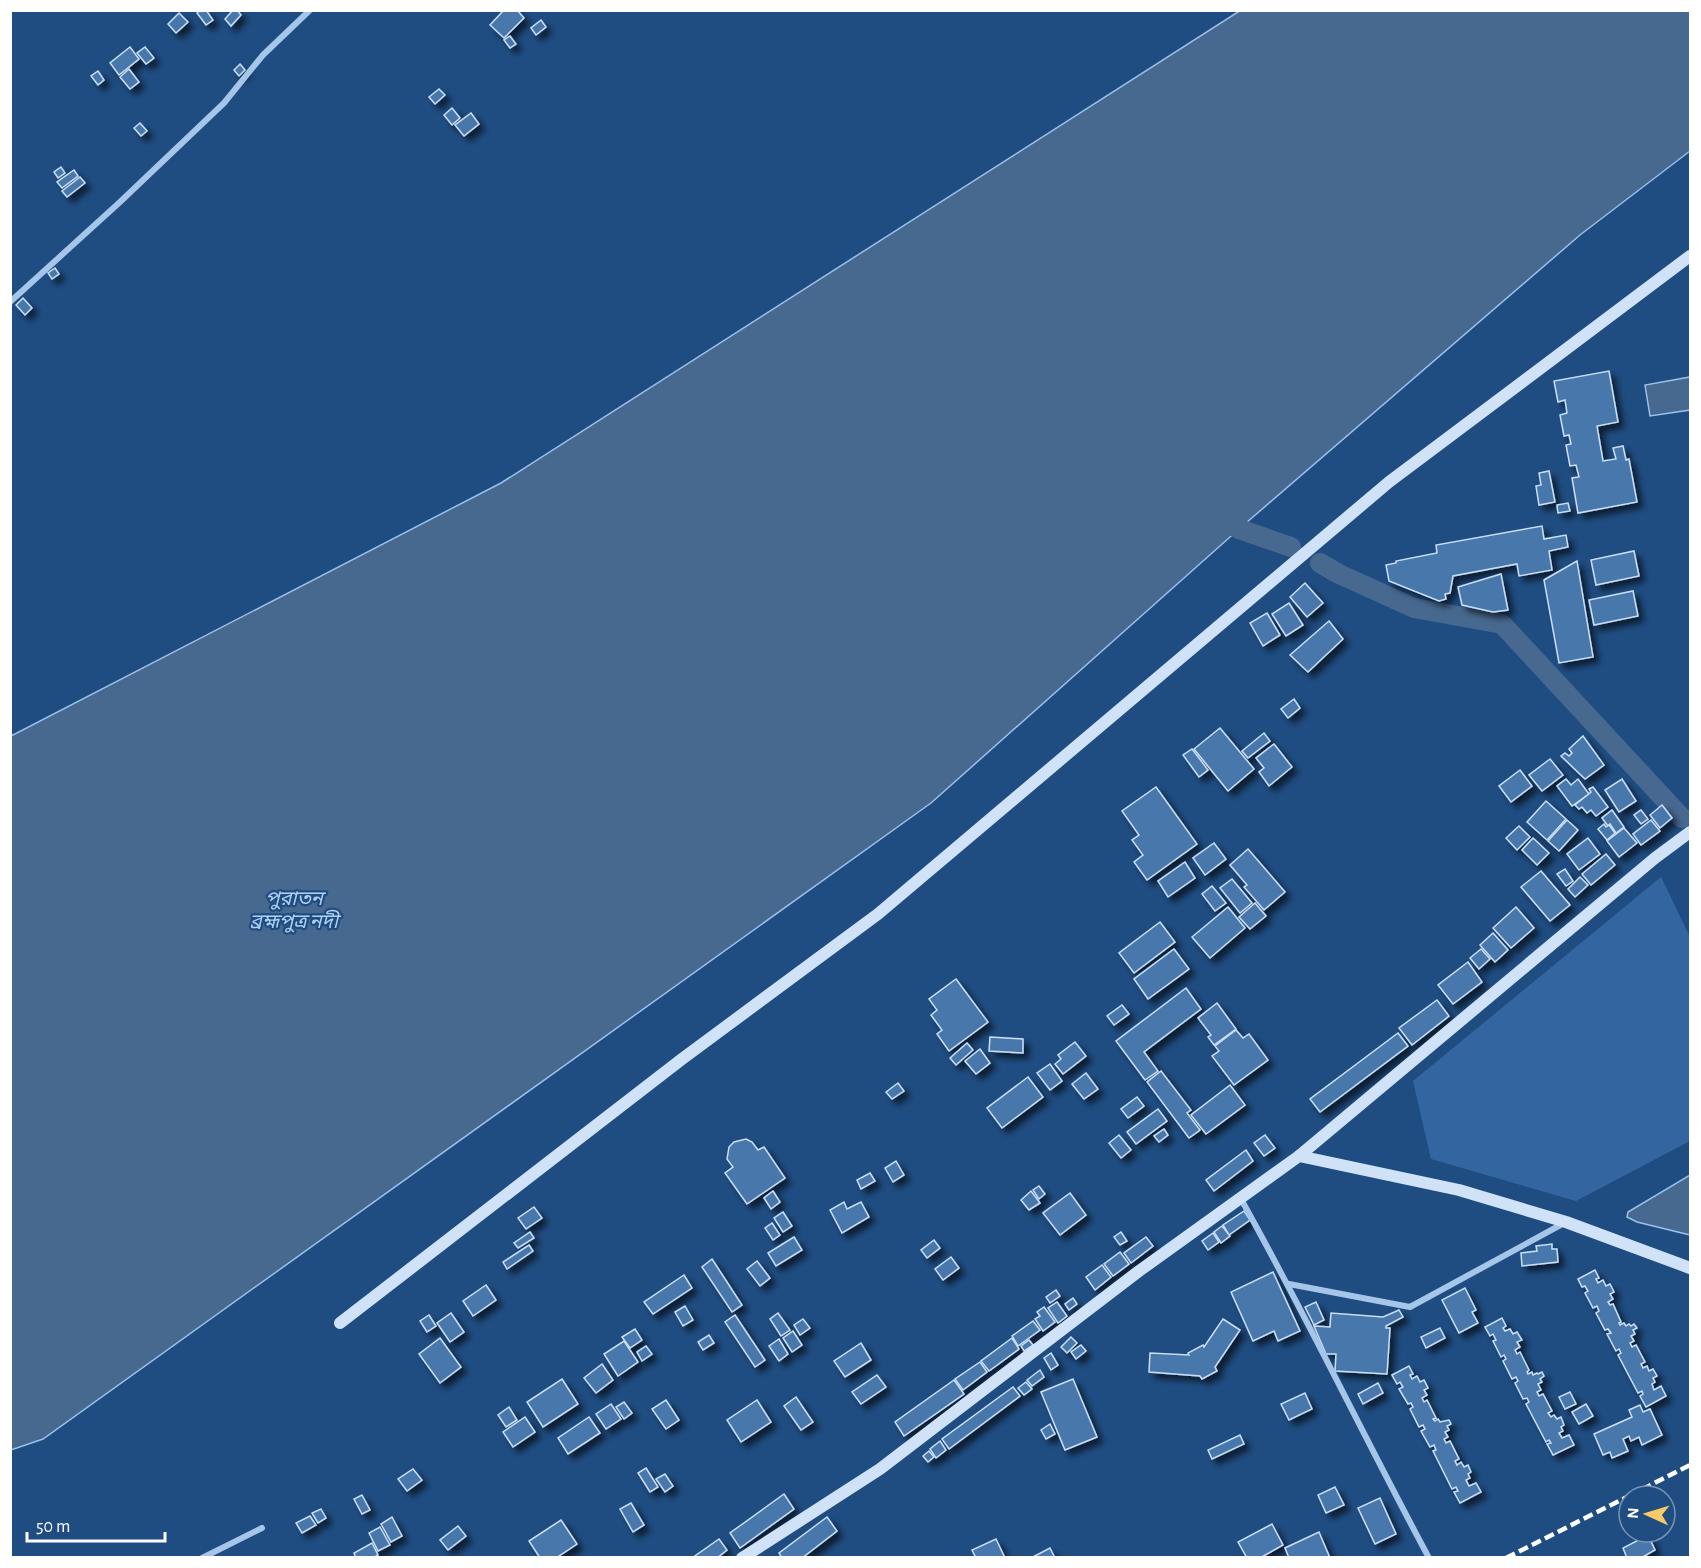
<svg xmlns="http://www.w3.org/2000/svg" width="1701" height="1568" viewBox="0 0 1701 1568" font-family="'Alegreya Sans','Noto Sans Bengali',sans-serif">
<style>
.green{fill:#3366a1}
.water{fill:#47688f;stroke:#99c1eb;stroke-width:1.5}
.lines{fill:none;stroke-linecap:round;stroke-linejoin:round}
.canal{stroke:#47688f;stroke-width:20}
.building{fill:#4777ab;stroke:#cadff7;stroke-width:1.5;filter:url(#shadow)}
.street{stroke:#a5c5e9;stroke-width:6}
.secondary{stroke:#d0e2f7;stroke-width:12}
.rail{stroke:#fff;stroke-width:4.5;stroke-dasharray:10 4.5;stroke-linecap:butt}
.labels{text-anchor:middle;stroke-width:4.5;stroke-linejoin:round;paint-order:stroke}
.water-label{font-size:20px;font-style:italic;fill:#b1cff1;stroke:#1f4d82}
</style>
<defs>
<filter id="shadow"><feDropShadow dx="5.5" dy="5.5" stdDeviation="3" flood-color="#0009"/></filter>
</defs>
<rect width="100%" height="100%" fill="#1f4d82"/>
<path class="green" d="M1661,877L1690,937V1141L1576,1201L1431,1159L1413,1081Z"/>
<g class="water">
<path d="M1241,10L1690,11V151L1580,235L1239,529L931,803L43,1439L11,1450V736L501,483Z"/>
<path d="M1690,377V410L1650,416L1645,385Z"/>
<path d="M1690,1175V1235L1637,1222L1627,1217L1628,1212Z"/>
</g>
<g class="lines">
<g class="canal">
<path d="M1217,515L1239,529L1291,547"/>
<path d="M1320,563L1339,574L1414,608L1502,624L1682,818"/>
</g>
</g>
<g class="building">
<path d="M200,10H206L213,20L206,25L197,13Z"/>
<path d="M233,10H237L241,15L231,26L225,19Z"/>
<path d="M504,10H517L524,18L504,38L490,25Z"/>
<path d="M179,13L188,22L176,33L168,24Z"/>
<path d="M541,20L546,27L536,35L531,28Z"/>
<path d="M510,36L516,44L510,48L504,40Z"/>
<path d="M130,47L139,59L119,75L110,63Z"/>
<path d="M145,47L154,58L146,64L137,53Z"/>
<path d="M240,64L245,70L239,76L234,70Z"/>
<path d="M129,69L139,82L130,89L120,77Z"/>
<path d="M98,71L104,80L98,85L91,76Z"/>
<path d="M439,89L445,95L435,104L429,97Z"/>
<path d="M452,108L460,118L452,125L444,115Z"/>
<path d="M471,113L479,124L464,136L455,125Z"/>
<path d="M140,123L147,131L141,136L134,128Z"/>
<path d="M61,167L65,173L58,178L54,172Z"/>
<path d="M74,170L78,176L62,188L57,182Z"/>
<path d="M80,177L85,183L67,197L62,191Z"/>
<path d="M55,268L59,274L52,279L48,273Z"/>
<path d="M23,298L32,308L25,315L16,305Z"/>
<path d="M1609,371L1618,422L1597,426L1603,461L1616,459L1613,448L1623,446L1626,460L1629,459L1637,502L1578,513L1572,478L1579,477L1576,465L1570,466L1566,445L1571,444L1569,435L1564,436L1560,415L1567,413L1565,400L1558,402L1554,381Z"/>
<path d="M1549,471L1555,502L1539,505L1536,486L1541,485L1539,473Z"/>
<path d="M1568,503L1570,511L1558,513L1557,505Z"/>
<path d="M1542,526L1544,539L1566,535L1568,547L1549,551L1552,570L1519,576L1517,564L1453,576L1450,593L1445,594L1446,599L1439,601L1389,581L1386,565L1396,563V561L1437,553L1436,545Z"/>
<path d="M1634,551L1639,576L1596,585L1591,560Z"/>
<path d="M1577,561L1593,657L1559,663L1544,580Z"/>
<path d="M1501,574L1508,610L1493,612L1462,605L1458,587Z"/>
<path d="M1305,583L1323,603L1307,617L1290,597Z"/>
<path d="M1633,591L1638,616L1594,625L1589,600Z"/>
<path d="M1289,603L1303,625L1286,636L1272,614Z"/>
<path d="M1267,613L1280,635L1263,646L1250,623Z"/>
<path d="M1329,621L1343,639L1308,672L1290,655Z"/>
<path d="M1294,699L1300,708L1288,718L1281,709Z"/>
<path d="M1220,728L1254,769L1228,791L1194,749Z"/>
<path d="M1264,733L1270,741L1248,758L1242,751Z"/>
<path d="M1583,736L1604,765L1585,779L1561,756L1565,753L1569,756L1572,753L1569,749Z"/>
<path d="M1274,744L1292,767L1269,786L1259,772L1264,768L1256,758Z"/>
<path d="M1192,749L1208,770L1199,777L1183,755Z"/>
<path d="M1550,759L1563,775L1542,791L1529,775Z"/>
<path d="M1520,770L1532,786L1511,802L1499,786Z"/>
<path d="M1566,779L1571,785L1578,779L1589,794L1572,806L1557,786Z"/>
<path d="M1622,779L1636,801L1619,812L1605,790Z"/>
<path d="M1156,787L1197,844L1147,880L1134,862L1143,855L1132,840L1139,835L1122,811Z"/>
<path d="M1593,787L1608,807L1596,816L1591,810L1587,813L1582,807L1579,809L1575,805L1591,792L1589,789Z"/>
<path d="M1546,801L1566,819L1547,840L1527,822Z"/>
<path d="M1662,805L1672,818L1660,828L1650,815Z"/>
<path d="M1612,810L1624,827L1616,833L1610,824L1608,826L1602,818Z"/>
<path d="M1641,810L1648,819L1641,824L1634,815Z"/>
<path d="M1567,820L1578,830L1559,851L1548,841Z"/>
<path d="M1651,820L1660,831L1641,845L1633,834Z"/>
<path d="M1604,824L1606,827L1609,825L1615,833L1607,840L1598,829Z"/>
<path d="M1519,826L1530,837L1517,850L1506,838Z"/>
<path d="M1624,828L1637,843L1619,857L1607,841Z"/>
<path d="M1533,838L1549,853L1537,865L1522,850Z"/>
<path d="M1588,838L1600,854L1579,870L1567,854Z"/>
<path d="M1214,843L1226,859L1205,875L1193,858Z"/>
<path d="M1248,849L1285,892L1264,910L1244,887L1247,885L1230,865Z"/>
<path d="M1606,854L1615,865L1591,885L1582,874Z"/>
<path d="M1185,862L1195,878L1168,897L1158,881Z"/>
<path d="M1565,869L1573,881L1566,886L1557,874Z"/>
<path d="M1541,871L1570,905L1550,921L1521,887Z"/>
<path d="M1580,877L1588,885L1575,897L1568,889Z"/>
<path d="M1232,879L1252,903L1240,913L1220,888Z"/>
<path d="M1212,886L1226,903L1215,911L1202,894Z"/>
<path d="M1255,903L1266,916L1250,929L1239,917Z"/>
<path d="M1228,907L1245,928L1210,958L1192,937Z"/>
<path d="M1516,907L1534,928L1511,948L1493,928Z"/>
<path d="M1160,922L1175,942L1134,973L1119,953Z"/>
<path d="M1493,933L1508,950L1495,962L1480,945Z"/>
<path d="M1174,949L1189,969L1148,999L1134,979Z"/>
<path d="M1481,949L1490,959L1479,969L1470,958Z"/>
<path d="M1468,962L1482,982L1453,1004L1438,985Z"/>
<path d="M956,979L988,1022L949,1051L937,1034L942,1030L931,1015L937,1010L929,999Z"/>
<path d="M1186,988L1201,1009L1144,1052L1158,1071L1145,1080L1116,1041Z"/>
<path d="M1437,1000L1449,1016L1412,1045L1399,1028Z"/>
<path d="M1217,1003L1236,1029L1214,1045L1208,1037L1211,1035L1198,1018Z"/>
<path d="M1122,1005L1129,1014L1114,1025L1107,1016Z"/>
<path d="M1236,1030L1243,1038L1249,1034L1268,1060L1234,1085L1212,1056L1219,1051L1215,1046Z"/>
<path d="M1398,1033L1408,1046L1320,1112L1310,1099Z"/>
<path d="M990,1037L1023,1039V1053L989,1051Z"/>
<path d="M1075,1042L1086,1056L1063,1074L1055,1064L1061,1059L1058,1055Z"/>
<path d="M967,1043L973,1050L956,1065L950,1058Z"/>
<path d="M980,1049L990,1063L976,1074L965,1061Z"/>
<path d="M1050,1064L1062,1081L1050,1090L1037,1073Z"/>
<path d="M1161,1071L1191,1110L1187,1113L1200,1130L1189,1138L1147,1082Z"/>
<path d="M1086,1073L1098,1089L1084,1099L1072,1084Z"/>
<path d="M1028,1077L1043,1097L1002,1128L987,1108Z"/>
<path d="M898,1083L904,1091L892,1099L886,1092Z"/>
<path d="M1230,1085L1245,1105L1206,1134L1191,1115Z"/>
<path d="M1137,1097L1144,1106L1128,1118L1121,1109Z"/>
<path d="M1158,1109L1167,1121L1136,1144L1127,1132Z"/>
<path d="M1164,1129L1168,1135L1159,1142L1154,1136Z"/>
<path d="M1119,1135L1131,1150L1121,1158L1109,1143Z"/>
<path d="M1265,1135L1275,1148L1264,1156L1254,1143Z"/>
<path d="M746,1139L752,1142L758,1150L764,1147L785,1178L747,1204L725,1173L733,1167L727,1159L729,1147L734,1142Z"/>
<path d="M1246,1150L1253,1161L1214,1191L1206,1180Z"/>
<path d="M896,1161L904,1175L893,1182L885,1168Z"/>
<path d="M870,1173L875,1181L861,1189L857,1180Z"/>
<path d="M1039,1186L1045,1194L1039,1199L1033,1190Z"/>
<path d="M773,1191L780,1202L771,1209L764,1198Z"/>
<path d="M1031,1191L1040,1203L1029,1210L1021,1200Z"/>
<path d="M1070,1193L1086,1215L1060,1235L1043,1213Z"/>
<path d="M844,1202L847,1209L861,1202L869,1217L842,1233L830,1210Z"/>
<path d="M534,1207L542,1218L526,1229L518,1218Z"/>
<path d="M1244,1211L1250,1220L1229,1235L1223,1225Z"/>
<path d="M783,1212L792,1226L783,1232L774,1218Z"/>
<path d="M772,1223L780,1235L773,1240L765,1228Z"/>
<path d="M1222,1226L1230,1236L1221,1243L1214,1232Z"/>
<path d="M530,1232L534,1238L518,1248L514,1243Z"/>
<path d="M1121,1232L1127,1241L1120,1245L1114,1237Z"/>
<path d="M1213,1233L1219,1242L1208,1250L1202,1241Z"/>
<path d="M794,1237L802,1250L776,1266L768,1253Z"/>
<path d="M1146,1237L1153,1246L1131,1263L1124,1253Z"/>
<path d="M934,1240L940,1248L927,1258L921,1250Z"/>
<path d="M1552,1244V1249H1557L1558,1262L1522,1266L1521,1253L1537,1251L1536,1246Z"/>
<path d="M529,1245L533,1251L507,1269L503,1262Z"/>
<path d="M1120,1252L1129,1264L1113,1276L1104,1264Z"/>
<path d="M951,1257L959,1268L943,1280L935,1269Z"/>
<path d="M712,1259L742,1305L732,1312L702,1267Z"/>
<path d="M757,1261L770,1278L760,1286L747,1269Z"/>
<path d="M1102,1265L1111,1277L1095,1290L1086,1277Z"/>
<path d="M1595,1270L1599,1278L1596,1279L1598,1283L1603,1280L1606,1286L1610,1284L1614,1292L1610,1294L1613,1299L1608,1302L1610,1305L1613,1304L1621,1322L1619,1323L1620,1325L1624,1323L1626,1326L1629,1324L1631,1326L1634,1324L1637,1328L1633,1330L1635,1334L1631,1336L1634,1341L1630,1343L1632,1347L1636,1345L1645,1362L1641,1364L1643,1368L1647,1366L1649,1371L1653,1369L1657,1376L1653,1378L1655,1382L1652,1384L1654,1390L1661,1386L1666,1396L1646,1407L1640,1396L1643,1394L1642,1391L1638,1393L1618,1355L1621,1353L1619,1349L1616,1351L1607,1334L1611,1333L1608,1329L1605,1330L1596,1313L1599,1311L1597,1306L1593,1308L1585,1293L1588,1291L1585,1286L1582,1287L1578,1279Z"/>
<path d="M1273,1272L1300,1331L1278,1341L1274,1331L1253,1341L1231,1292Z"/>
<path d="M684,1275L692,1288L653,1314L644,1302Z"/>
<path d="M486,1285L496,1300L473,1316L463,1301Z"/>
<path d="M1465,1288L1476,1310L1472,1312L1478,1323L1459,1333L1442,1300Z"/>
<path d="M1056,1290L1060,1296L1050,1303L1046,1297Z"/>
<path d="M1073,1298L1077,1304L1069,1310L1065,1304Z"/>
<path d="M1057,1302L1067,1316L1058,1323L1048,1308Z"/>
<path d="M1316,1302L1324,1320L1314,1325L1305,1307Z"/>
<path d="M685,1306L693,1320L683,1326L675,1312Z"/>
<path d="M1044,1307L1055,1322L1043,1331L1035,1319L1040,1316L1037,1312Z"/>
<path d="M1399,1310L1403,1317L1386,1326V1328H1390L1387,1374L1335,1371L1336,1354H1326L1314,1326L1330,1327L1331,1313L1383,1317Z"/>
<path d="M451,1313L464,1332L450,1342L437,1323Z"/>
<path d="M778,1313L790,1330L781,1336L770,1319Z"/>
<path d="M429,1315L436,1326L427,1332L420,1321Z"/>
<path d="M735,1315L765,1360L755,1367L725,1322Z"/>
<path d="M1502,1318L1506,1326L1503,1328L1505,1331L1510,1329L1513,1334L1517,1332L1522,1340L1517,1342L1520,1347L1515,1350L1517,1354L1520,1352L1529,1370L1527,1372L1528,1374L1532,1372L1533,1375L1537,1373L1538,1374L1542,1372L1544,1376L1540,1379L1542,1382L1538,1384L1541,1390L1537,1392L1539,1396L1543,1394L1552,1411L1548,1413L1551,1417L1554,1415L1557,1419L1561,1417L1564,1425L1561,1427L1563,1431L1559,1433L1562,1438L1569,1435L1574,1445L1553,1455L1547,1444L1551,1443L1549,1440L1546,1442L1526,1404L1529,1402L1527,1398L1523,1399L1515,1383L1518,1381L1516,1377L1512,1379L1503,1361L1506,1359L1504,1355L1501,1357L1493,1341L1496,1340L1493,1334L1490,1336L1485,1327Z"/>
<path d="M803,1319L810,1328L800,1335L794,1325Z"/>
<path d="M1223,1319L1240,1330L1215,1367L1217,1371L1202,1379L1200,1376L1149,1372L1150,1353L1189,1355L1188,1353L1203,1345L1204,1347Z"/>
<path d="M1033,1321L1040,1330L1018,1346L1012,1336Z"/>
<path d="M1440,1328L1445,1338L1426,1348L1421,1337Z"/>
<path d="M635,1329L642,1340L630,1348L622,1337Z"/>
<path d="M793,1331L802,1345L792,1352L783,1338Z"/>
<path d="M709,1335L714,1343L703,1350L698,1342Z"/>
<path d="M1071,1337L1077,1343L1067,1353L1061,1347Z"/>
<path d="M440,1338L461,1367L440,1383L419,1354Z"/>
<path d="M1012,1338L1019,1349L989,1371L981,1361Z"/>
<path d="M779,1339L788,1354L779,1361L769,1346Z"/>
<path d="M1029,1340L1033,1345L1024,1351L1021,1346Z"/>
<path d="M624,1341L638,1362L618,1376L604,1354Z"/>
<path d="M861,1343L871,1360L845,1377L834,1361Z"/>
<path d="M1081,1345L1086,1351L1076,1359L1071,1352Z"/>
<path d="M646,1346L652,1354L642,1361L637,1352Z"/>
<path d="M1051,1353L1058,1365L1051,1370L1044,1358Z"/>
<path d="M980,1362L987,1372L963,1390L955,1379Z"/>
<path d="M602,1364L613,1380L596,1393L584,1378Z"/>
<path d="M1409,1366L1413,1374L1410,1375L1412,1379L1417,1376L1420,1382L1424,1380L1428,1388L1424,1390L1427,1395L1422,1398L1424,1402L1427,1400L1436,1418L1433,1419L1435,1421L1438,1419L1440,1422L1449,1420L1451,1424L1447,1426L1449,1430L1445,1432L1448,1437L1444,1439L1446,1443L1450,1441L1459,1459L1455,1461L1457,1465L1461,1462L1464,1467L1468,1465L1471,1472L1468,1474L1470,1478L1466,1480L1469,1486L1476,1483L1481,1492L1460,1503L1454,1492L1458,1491L1456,1487L1452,1489L1433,1451L1436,1450L1434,1445L1430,1447L1421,1431L1425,1429L1423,1425L1419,1427L1410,1409L1413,1407L1411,1403L1408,1404L1399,1389L1403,1387L1400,1382L1397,1384L1392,1375Z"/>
<path d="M1040,1370L1044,1377L1032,1386L1027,1380Z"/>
<path d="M877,1375L886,1387L861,1404L852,1392Z"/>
<path d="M562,1379L578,1404L543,1427L527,1402Z"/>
<path d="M1073,1379L1097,1437L1065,1450L1041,1392Z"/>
<path d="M954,1380L964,1394L904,1436L895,1422Z"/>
<path d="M1026,1382L1032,1389L1024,1395L1018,1388Z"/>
<path d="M1378,1383L1383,1393L1363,1404L1358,1394Z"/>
<path d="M1013,1387L1020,1396L949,1449L942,1439Z"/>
<path d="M1570,1392L1576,1404L1565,1409L1559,1397Z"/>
<path d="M1305,1393L1312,1409L1289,1420L1281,1404Z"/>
<path d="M796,1397L813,1422L801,1430L784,1406Z"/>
<path d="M666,1400L679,1420L666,1429L652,1409Z"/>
<path d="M757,1400L771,1422L741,1442L727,1420Z"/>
<path d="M624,1402L632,1413L624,1419L616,1407Z"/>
<path d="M611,1404L621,1419L606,1429L596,1414Z"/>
<path d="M1586,1404L1593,1416L1579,1424L1572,1412Z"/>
<path d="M1640,1405L1643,1412L1650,1409L1662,1435L1642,1445L1639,1437L1631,1441L1629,1436L1623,1439L1628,1451L1612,1458L1610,1452L1603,1455L1594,1434L1632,1417L1629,1410Z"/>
<path d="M509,1407L517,1420L506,1427L498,1415Z"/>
<path d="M525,1417L535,1432L513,1447L503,1432Z"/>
<path d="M589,1417L600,1433L568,1454L558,1438Z"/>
<path d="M1050,1424L1055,1434L1046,1439L1041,1430Z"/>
<path d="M1240,1435L1244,1444L1212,1459L1208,1450Z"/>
<path d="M940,1441L946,1450L936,1458L930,1449Z"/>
<path d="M929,1451L934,1457L928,1462L923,1456Z"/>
<path d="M646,1468L658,1487L650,1492L638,1473Z"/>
<path d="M413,1469L422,1480L407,1491L398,1479Z"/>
<path d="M665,1474L673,1486L665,1492L656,1479Z"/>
<path d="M1335,1487L1344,1505L1326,1513L1318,1495Z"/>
<path d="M784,1494L794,1509L740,1548L730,1533Z"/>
<path d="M362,1495L370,1510L362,1514L354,1499Z"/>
<path d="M1380,1498L1396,1534L1375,1544L1358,1508Z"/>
<path d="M631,1503L644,1525L633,1532L620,1509Z"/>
<path d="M321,1509L326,1518L318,1523L312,1513Z"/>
<path d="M310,1516L316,1525L302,1533L296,1523Z"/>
<path d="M392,1517L402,1536L391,1542L381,1524Z"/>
<path d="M827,1517L837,1531L802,1558H782L779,1553Z"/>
<path d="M561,1520L577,1544L556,1558H540L529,1541Z"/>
<path d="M1272,1524L1283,1545L1260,1558H1247L1238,1542Z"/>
<path d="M458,1526L466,1536L448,1550L440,1540Z"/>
<path d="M380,1527L390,1545L378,1551L369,1533Z"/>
<path d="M1319,1532L1330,1558H1289L1285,1548Z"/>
<path d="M1648,1535L1655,1550L1641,1558H1627L1623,1548Z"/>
<path d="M719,1539L727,1550L717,1558H692Z"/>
<path d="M996,1539L1005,1558H976L972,1550Z"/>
<path d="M372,1543L378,1555L373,1558H356L354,1553Z"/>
<path d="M1050,1548L1055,1558H1031Z"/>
</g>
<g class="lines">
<g class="street">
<path d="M10,302L120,202L224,103L263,55L310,10"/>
<path d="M1241,1199C1307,1317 1365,1439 1429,1558"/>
<path d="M1289,1284L1410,1307L1566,1222"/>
<path d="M202,1558L262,1528"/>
</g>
<g class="secondary">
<path d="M1299,1156L1459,1190L1566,1222L1690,1268"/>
<path d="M340,1323L682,1059L878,914L1389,482L1690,256"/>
<path d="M742,1558L880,1469L1139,1271L1299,1156L1655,858L1690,832"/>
</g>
<g class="rail">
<path d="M1629,1496L1690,1465"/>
<path d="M1506,1558L1629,1496"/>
</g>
</g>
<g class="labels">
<g class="water-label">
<text x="294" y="905">পুরাতন<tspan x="294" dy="23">ব্রহ্মপুত্র নদী</tspan></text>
</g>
</g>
<rect width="1701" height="1568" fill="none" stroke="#ffffff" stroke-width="24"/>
<g transform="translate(1647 1514) rotate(274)"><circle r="28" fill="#1f4d82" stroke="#7994b4" stroke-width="1.5"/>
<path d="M0-4.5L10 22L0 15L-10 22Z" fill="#f7ca65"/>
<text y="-9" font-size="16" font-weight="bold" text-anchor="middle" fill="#ffffff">N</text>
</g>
<path d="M27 1532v9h138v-9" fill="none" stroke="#ffffff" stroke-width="3"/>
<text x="36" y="1532" font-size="18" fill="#ffffff" stroke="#1f4d82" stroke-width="4.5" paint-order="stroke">50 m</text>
</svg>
